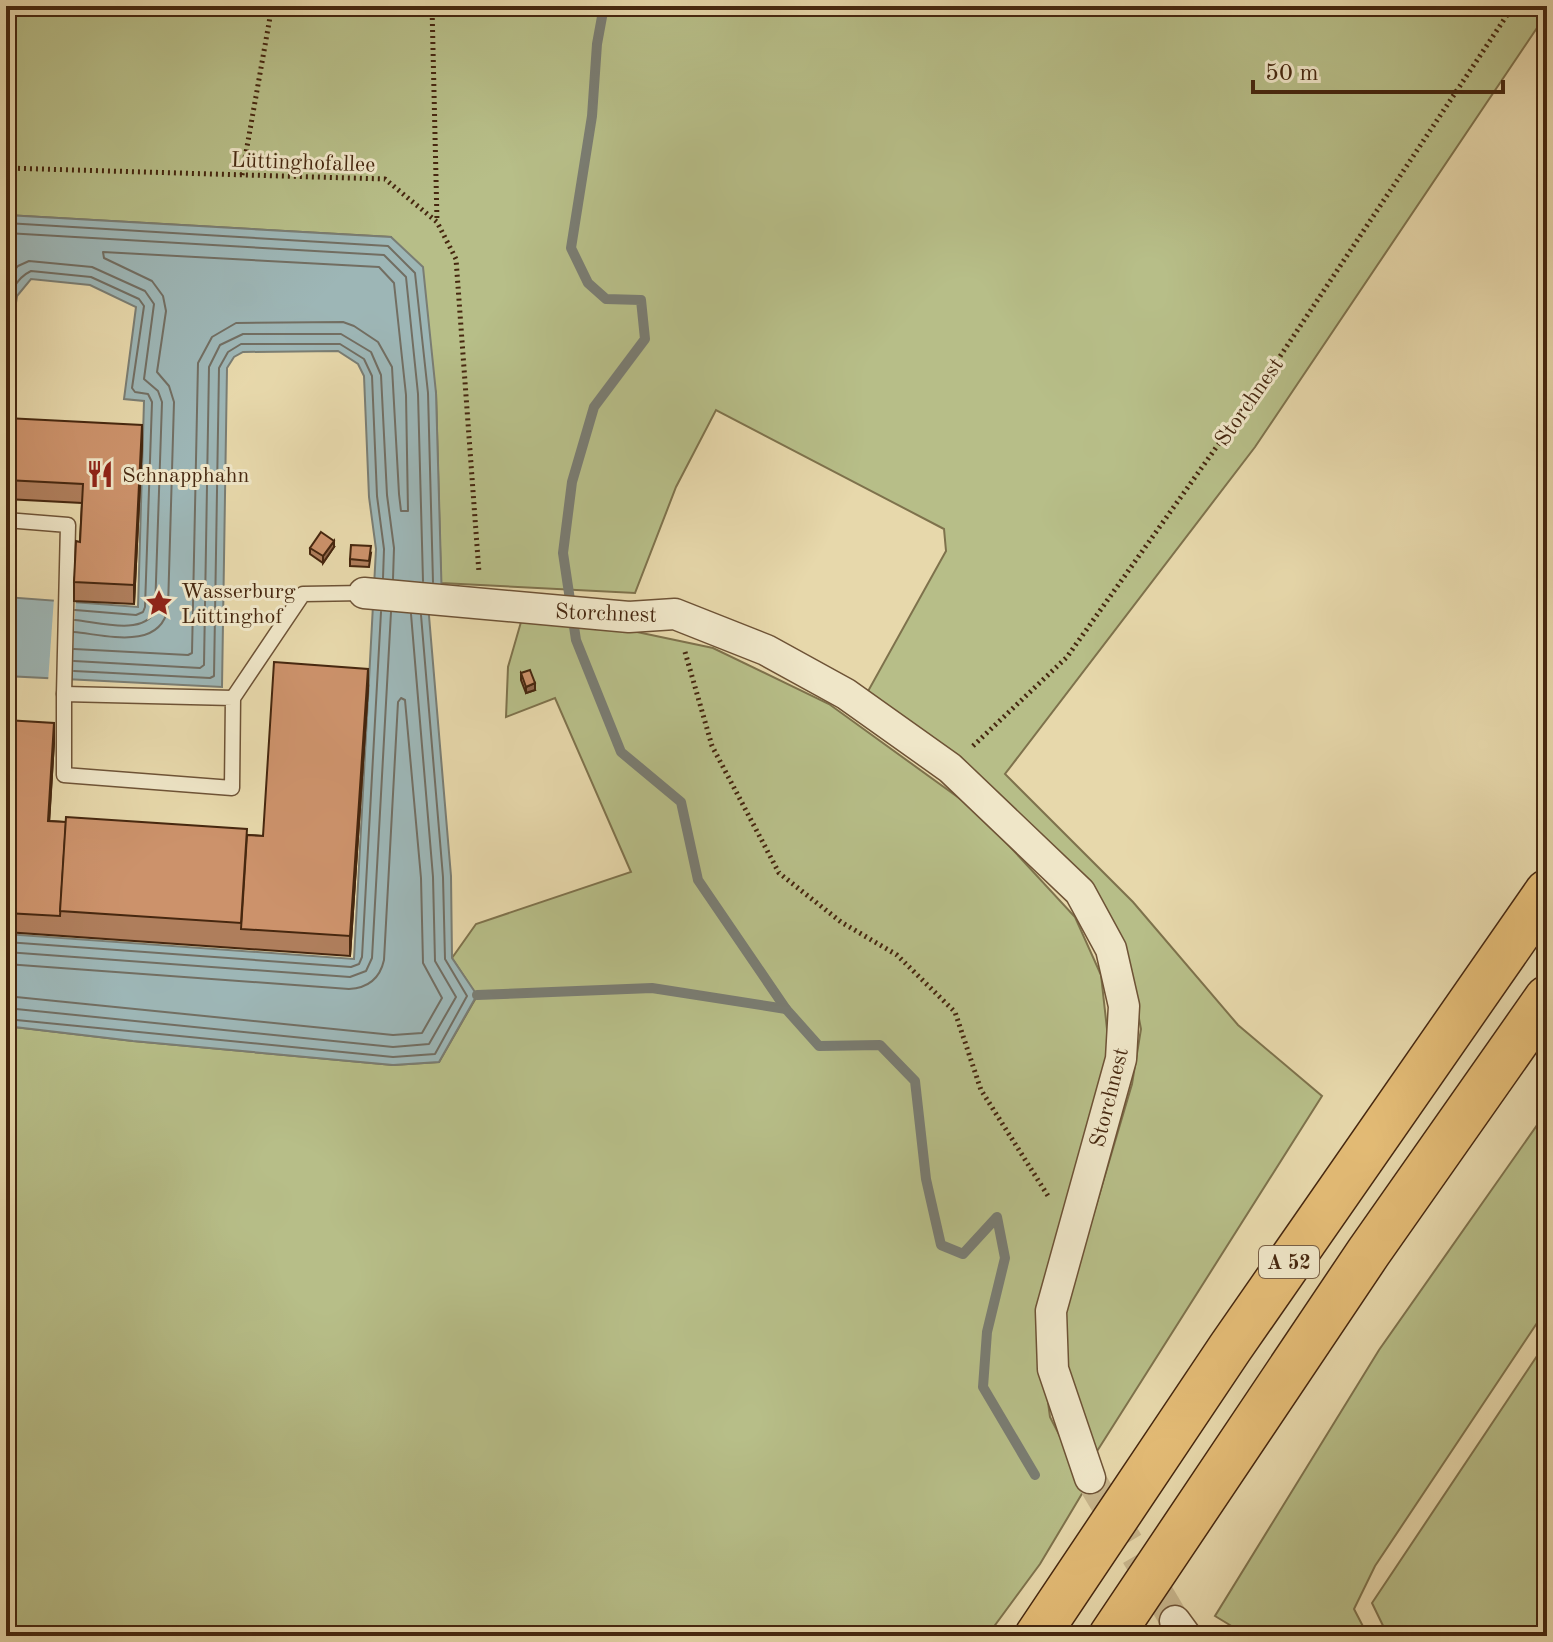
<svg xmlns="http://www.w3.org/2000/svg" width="1553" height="1642" viewBox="0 0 1553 1642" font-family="'Old Standard TT',serif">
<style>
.green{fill:#b7be88;stroke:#7e724c;stroke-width:2}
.water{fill:#9db6b6;stroke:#7a7d73;stroke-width:2}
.pier{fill:#e7d8ab}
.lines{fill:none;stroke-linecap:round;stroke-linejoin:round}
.shore{stroke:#726e62;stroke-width:2}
.stream{stroke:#7a7d73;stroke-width:10}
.minor-tunnel{stroke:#c7b58c;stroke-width:30;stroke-dasharray:30 15;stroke-linecap:butt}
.service-casing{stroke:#6e5336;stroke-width:17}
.minor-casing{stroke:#6e5336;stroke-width:33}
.motorway-casing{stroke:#46270f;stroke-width:47}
.path{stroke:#46270f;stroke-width:5;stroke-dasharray:2 4;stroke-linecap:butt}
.service{stroke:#efe6c8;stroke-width:14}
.minor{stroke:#efe6c8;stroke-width:30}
.motorway{stroke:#e4bc76;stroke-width:44}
.wall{fill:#af7e5c;stroke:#46270f;stroke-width:2}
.shaded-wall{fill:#8f664b;stroke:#46270f;stroke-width:2}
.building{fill:#cc926b;stroke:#46270f;stroke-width:2}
.labels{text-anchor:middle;stroke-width:6;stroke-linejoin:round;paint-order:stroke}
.shield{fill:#efe6c8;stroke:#796046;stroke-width:2}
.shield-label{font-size:20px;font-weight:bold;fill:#46270f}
.street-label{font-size:22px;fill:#46270f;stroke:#efe6c8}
.poi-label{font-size:22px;fill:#46270f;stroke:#efe6c8;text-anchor:start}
</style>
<rect width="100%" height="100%" fill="#e7d8ab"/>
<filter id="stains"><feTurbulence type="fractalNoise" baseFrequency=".0025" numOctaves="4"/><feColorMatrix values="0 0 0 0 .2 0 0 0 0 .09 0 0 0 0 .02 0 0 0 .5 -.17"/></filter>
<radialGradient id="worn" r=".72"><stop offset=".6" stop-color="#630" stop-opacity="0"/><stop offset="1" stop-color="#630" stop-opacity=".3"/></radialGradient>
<g class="green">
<path d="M6,6H1547V13L1255,447L1005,774L1133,902L1238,1025L1322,1096L1094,1456L1065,1368L1064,1314L1132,1084L1141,1029L1127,957L867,693L946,551L944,529L716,410L676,487L635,593L441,583L436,393L391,237L6,215Z"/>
<path d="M521,622L637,632L713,648L829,704L977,811L1075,917L1101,975L1109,1047L1036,1314L1050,1417L1086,1487L1040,1564L987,1636H6V1026L133,1041L393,1065L439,1062L477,996L452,958L476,924L631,872L555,698L506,717L508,667Z"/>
<path d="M1547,1111V1308L1375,1566L1354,1609L1368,1636H1248L1215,1616L1379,1350Z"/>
<path d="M1547,1341V1636H1388L1372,1603Z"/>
</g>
<path class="water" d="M6,215L391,237L423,267L436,393L442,603L428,604L451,876L452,958L477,995L439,1062L393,1065L133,1041L6,1026V934L354,959L376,549L369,497L364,376L358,364L338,351L243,352L234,357L227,368L222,687L6,676V597L138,607L144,401L124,399L136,307L90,285L31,279L17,296L6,370Z"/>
<path class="pier" d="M54,598L76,599L71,683L48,682Z"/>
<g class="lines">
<g class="shore">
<path d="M6,223L388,246L415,273L428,393L433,582"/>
<path d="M6,233L384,255L406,277L418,394L423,581"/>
<path d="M6,281L18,266L29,261L92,267L145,291L154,304L144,379L158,391L162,402L155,611C143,636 98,622 75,620"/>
<path d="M6,314C9,296 14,279 31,271L91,277L139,299L144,306L132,388L135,392L148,394L152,402L145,607L143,612L136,615L75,610"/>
<path d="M74,649L188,655L192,653L198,363L212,337L236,323L343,322L354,326L378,342L392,367L399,494L401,511H408L406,395L394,283L379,267L103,252L104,258L152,281L163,296L166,311L157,372L169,386L174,402L168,608C160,651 106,635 74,632"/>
<path d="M74,661L200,668L204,665L209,367L220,345L243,334H341L371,352L381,375L387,495L394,548L393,579"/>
<path d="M74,671L210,678L214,676L219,368L228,352L241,344H340L364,359L372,376L377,496L384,549L383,578"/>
<path d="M6,942L351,967L359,964L362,957L381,612"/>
<path d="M6,952L350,977L366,971L372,958L391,612"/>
<path d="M6,964L349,989C368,988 380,978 384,960L398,702L401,698L405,700L421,878L423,963L442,998L422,1033L393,1035L6,996"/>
<path d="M6,1008L393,1047L429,1044L456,997L435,961L433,877L411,614"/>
<path d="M6,1019L393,1057L435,1054L467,996L445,959L443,877L421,615"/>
</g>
<g class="stream">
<path d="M604,6L597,44L592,116L571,248L588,283L606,299L641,300L645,339L594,407L572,482L563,553L576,640L621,752L681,802L698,880L786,1009L819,1046L880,1045L915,1081L926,1179L941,1245L963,1254L997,1217L1005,1258L987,1332L983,1387L1035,1475"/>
<path d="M477,995L652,988L786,1009"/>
</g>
<path class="minor-tunnel" d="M1090,1478L1175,1621"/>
<g class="service-casing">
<g id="service">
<path d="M6,520L68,525L64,694"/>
<path d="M233,698L232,788L64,775V694L233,698L303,594L364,593"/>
</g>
</g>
<g class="minor-casing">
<g id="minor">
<path d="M364,593L629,617L675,614L766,650L846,694L950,768L1080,892L1111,949L1124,1006L1121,1059L1051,1311L1053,1369L1090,1478"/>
<path d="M1175,1621L1186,1636"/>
</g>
</g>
<g class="motorway-casing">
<g id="motorway">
<path d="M1037,1636L1230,1348L1547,892"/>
<path d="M1111,1636L1368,1253L1547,998"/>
</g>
</g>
<g class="path">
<path d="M432,6L437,221"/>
<path d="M6,168L385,179L437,222L456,259L479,573"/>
<path d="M242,175L272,6"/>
<path d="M685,652L712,746L779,873L841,922L897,955L955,1012L981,1090L1050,1199"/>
<path d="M973,746L1067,657L1267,376L1513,6"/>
</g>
<use href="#service" class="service"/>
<use href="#minor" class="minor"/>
<use href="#motorway" class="motorway"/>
</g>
<g class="wall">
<path d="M6,418L142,444L134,604L74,601V582L80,542L82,503L6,499Z"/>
<path d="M334,547L323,563L310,554V548Z"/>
<path d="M371,553L369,567L350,566V559Z"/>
<path d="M521,673L535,690L526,693L521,680Z"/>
<path d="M368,688L350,956L6,932V720L54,742L49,821L263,836Z"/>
</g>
<g class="shaded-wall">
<path d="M142,425V444L134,604V585Z"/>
<path d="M334,541V547L323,563V556Z"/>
<path d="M368,669V688L350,956V936Z"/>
<path d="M535,683V690L526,693V687Z"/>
<path d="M54,723V742L48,841V821Z"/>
</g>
<g class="building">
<path d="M6,418L142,425L134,585L74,582L76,541L80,542L83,484L6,480Z"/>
<path d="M321,532L334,541L323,556L310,548Z"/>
<path d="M351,545L371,546L369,561L350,559Z"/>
<path d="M274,662L368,669L350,936L241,929L247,835L263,836Z"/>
<path d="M530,670L535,683L526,687L521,673Z"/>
<path d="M6,720L54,723L48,821L66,822L60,916L6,913Z"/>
<path d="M66,817L247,829L241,923L60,911Z"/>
</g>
<defs>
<g id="restaurant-bare" transform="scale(2.16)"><path d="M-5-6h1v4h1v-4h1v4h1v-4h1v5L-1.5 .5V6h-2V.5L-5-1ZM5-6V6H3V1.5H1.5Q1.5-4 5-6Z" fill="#8f2418" stroke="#efe6c8" stroke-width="2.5" paint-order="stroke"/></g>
<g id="sight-bare" transform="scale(2.16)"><path d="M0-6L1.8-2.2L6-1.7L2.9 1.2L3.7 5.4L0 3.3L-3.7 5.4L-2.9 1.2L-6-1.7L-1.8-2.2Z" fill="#8f2418" stroke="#efe6c8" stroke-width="2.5" paint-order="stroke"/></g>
</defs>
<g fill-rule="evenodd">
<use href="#restaurant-bare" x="100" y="474"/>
<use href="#sight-bare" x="159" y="603"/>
</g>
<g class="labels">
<rect class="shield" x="1259" y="1246" width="60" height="32" rx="6"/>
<g class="shield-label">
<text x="1289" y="1269">A 52</text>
</g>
<g class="street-label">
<text transform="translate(303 161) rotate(2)" y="8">Lüttinghofallee</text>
<text transform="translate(1248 401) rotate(-55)" y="8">Storchnest</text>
<text transform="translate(606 612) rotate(2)" y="8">Storchnest</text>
<text transform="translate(1108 1097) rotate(-76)" y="8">Storchnest</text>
</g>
<g class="poi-label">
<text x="122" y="482">Schnapphahn</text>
<text x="181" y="598">Wasserburg<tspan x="181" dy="25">Lüttinghof</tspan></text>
</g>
</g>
<rect width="1553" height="1642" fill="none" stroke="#e7d8ab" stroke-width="32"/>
<rect x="8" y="8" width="1537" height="1626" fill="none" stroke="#46270f" stroke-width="4"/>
<rect x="16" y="16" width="1521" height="1610" fill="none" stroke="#46270f" stroke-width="2"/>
<path d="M1253 80v12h250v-12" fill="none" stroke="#46270f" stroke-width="4"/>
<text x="1265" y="80" font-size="24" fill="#46270f" stroke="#efe6c8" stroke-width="6" paint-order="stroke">50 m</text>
<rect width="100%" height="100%" filter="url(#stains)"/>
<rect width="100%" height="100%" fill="url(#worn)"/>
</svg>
